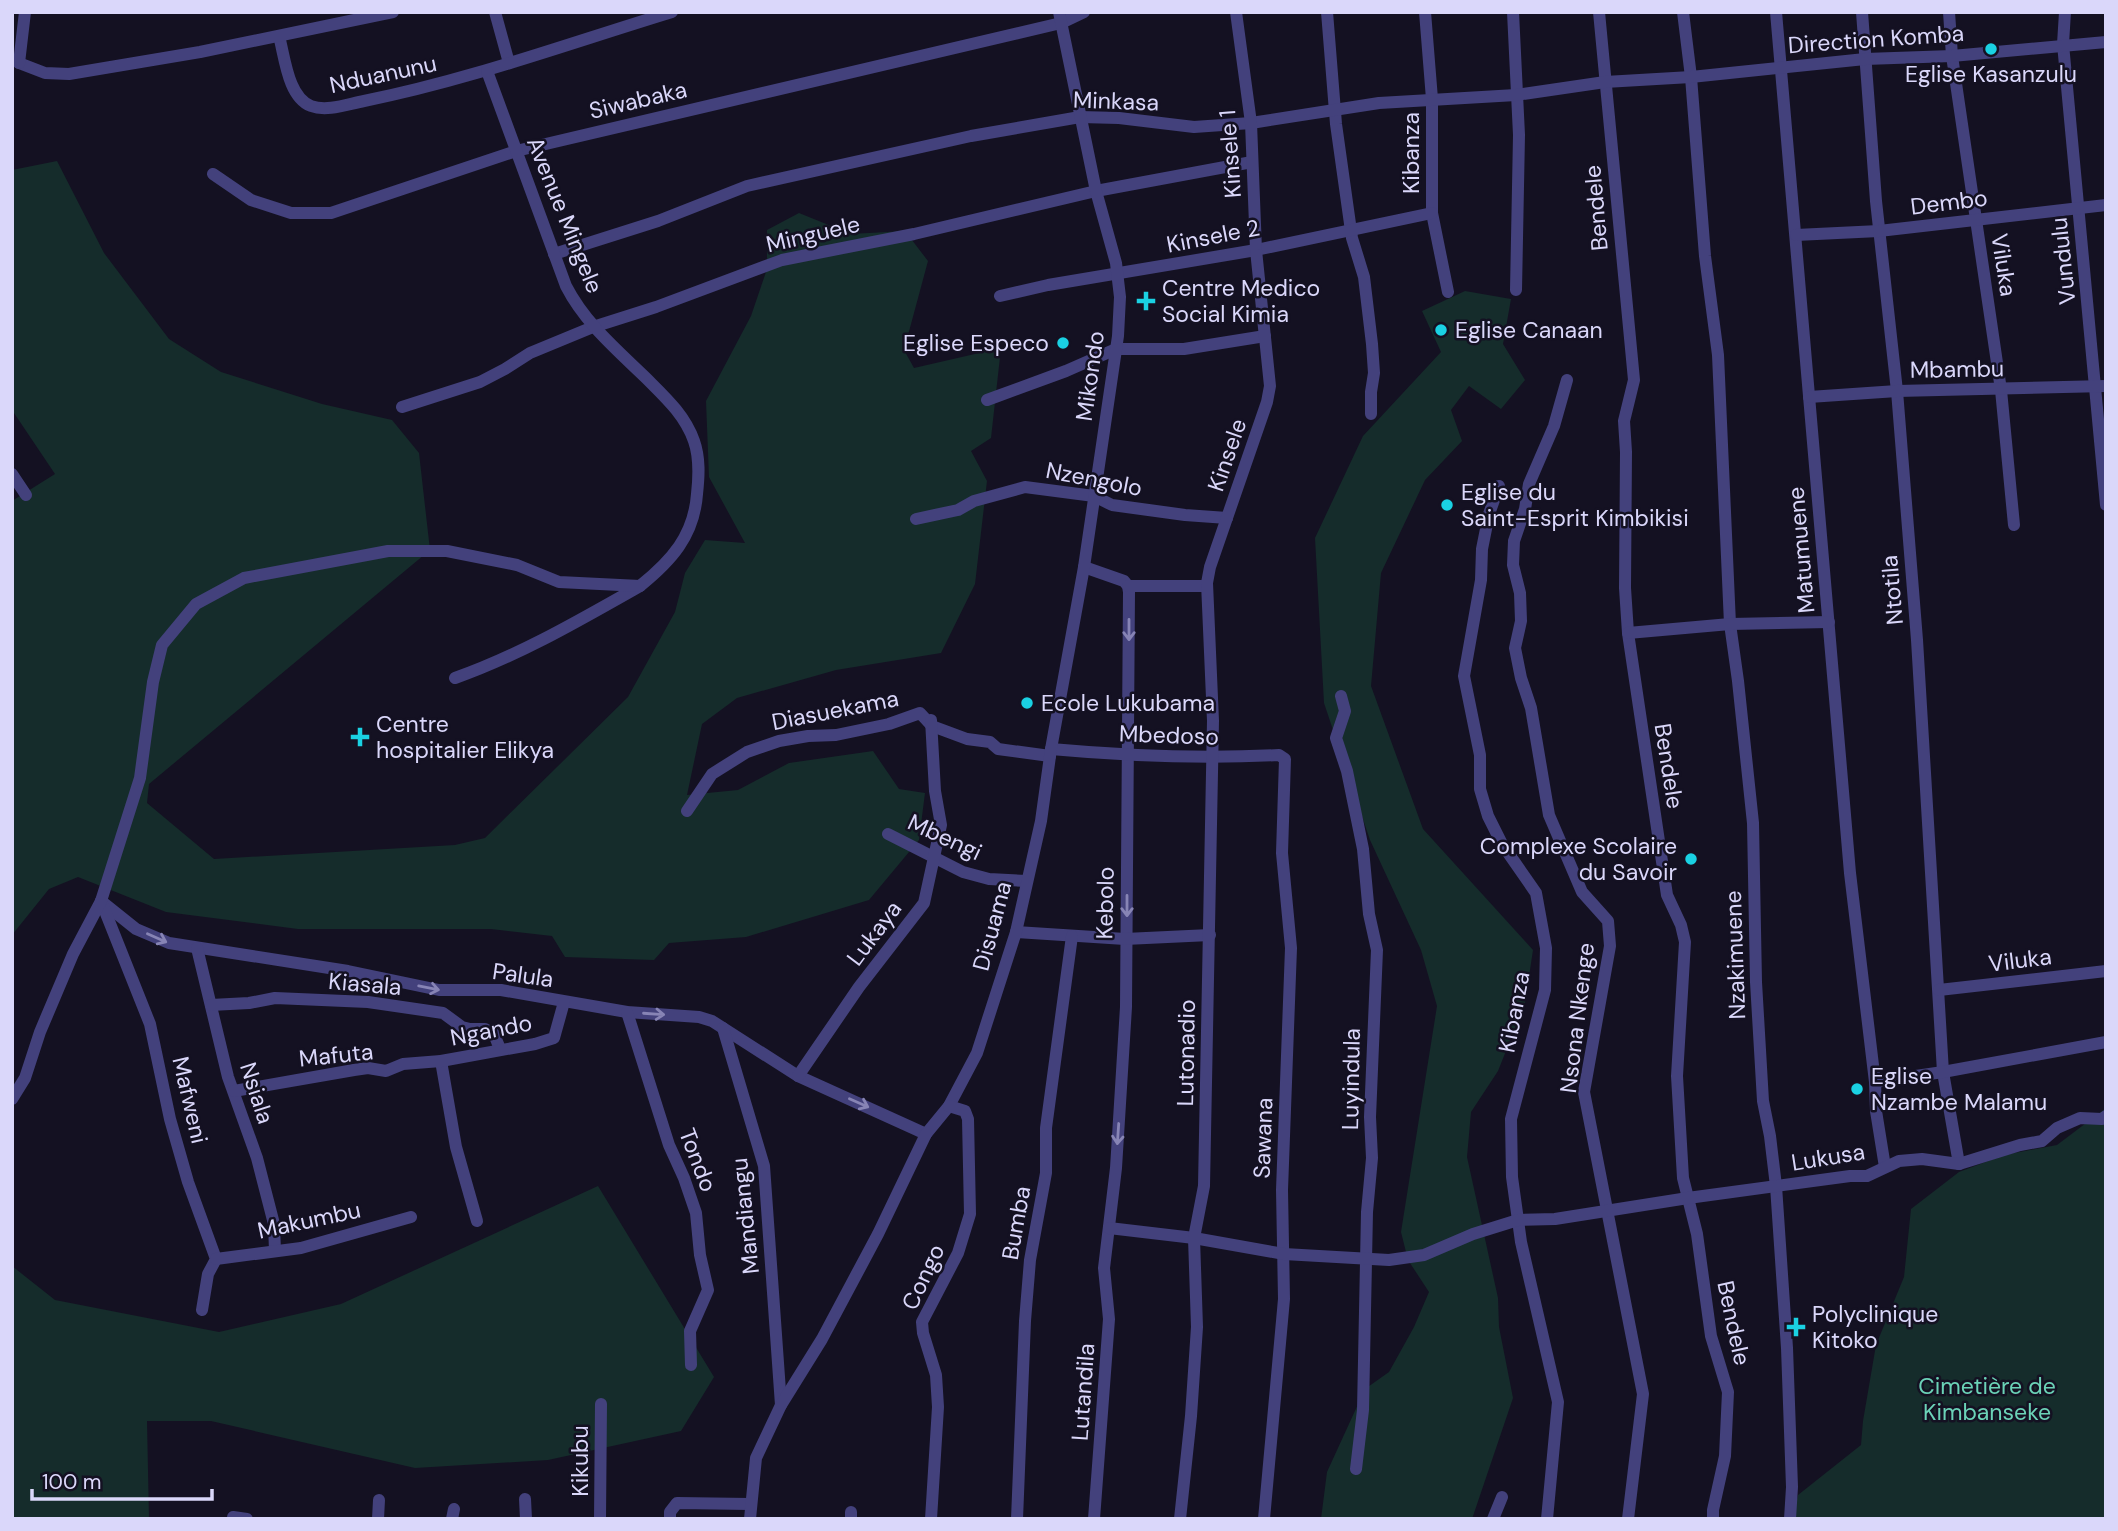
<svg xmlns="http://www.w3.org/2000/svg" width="2118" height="1531" viewBox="0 0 2118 1531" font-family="'DM Sans',sans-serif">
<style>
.green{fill:#152c2b}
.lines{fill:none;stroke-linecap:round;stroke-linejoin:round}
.minor{stroke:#43417c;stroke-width:12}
.oneway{stroke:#8784b5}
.poi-dot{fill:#1ad1e3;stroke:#141122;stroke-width:2.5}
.labels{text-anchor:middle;stroke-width:5;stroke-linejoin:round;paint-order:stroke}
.street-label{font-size:23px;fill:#dad7fa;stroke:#141122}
.poi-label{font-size:23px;fill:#dad7fa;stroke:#141122;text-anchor:start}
.park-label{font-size:23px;fill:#6bd2b7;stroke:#141122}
</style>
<rect width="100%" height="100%" fill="#141122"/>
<g class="green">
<path d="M57,161L104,253L169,339L221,372L322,404L392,420L419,453L430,550L149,784L147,803L214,859L455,845L485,838L628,697L675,612L685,573L705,540L745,543L709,477L706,401L751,316L767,269V230L799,213L851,234L905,231L928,261L904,350L914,368L1001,348L991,438L971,451L987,481L975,584L941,653L836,670L737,698L702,724L687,795L738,790L789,763L873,751L899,789L925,793L919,840L869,900L746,937L669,943L654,960L565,957L552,936L491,929H298L166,912L78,877L49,889L12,935V501L55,474L12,410V170Z"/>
<path d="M1465,291L1511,299L1503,344L1525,380L1501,409L1469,386L1451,410L1462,441L1425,480L1381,573L1371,686L1423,829L1533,950L1525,1003L1498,1071L1471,1112L1467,1157L1498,1298L1499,1327L1513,1398L1472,1519H1321L1327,1472L1365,1389L1389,1372L1414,1327L1429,1292L1408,1260L1401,1232L1437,1006L1421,950L1370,840L1324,703L1315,538L1363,436L1441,352L1422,311Z"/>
<path d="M2106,1108V1519H1792L1798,1495L1861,1445L1863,1421L1876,1345L1904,1277L1911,1209L1959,1172L2004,1155L2057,1145Z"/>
<path d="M598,1186L714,1377L681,1431L548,1460L415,1468L211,1421H147L149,1519H12V1266L55,1300L219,1332L341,1304Z"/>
</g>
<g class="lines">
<g class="minor">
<path d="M495,12L509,63"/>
<path d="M1327,12L1336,124L1352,238L1364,277L1372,344L1374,373L1371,392V414"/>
<path d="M1425,12L1432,99V213L1448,292"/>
<path d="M1513,12L1519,135L1516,290"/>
<path d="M1599,12L1634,380L1624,421L1626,452L1625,588L1628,633L1667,895L1681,925L1685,942L1677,1076L1683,1178L1697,1234L1711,1336L1728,1392L1725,1456L1713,1510V1519"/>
<path d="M1683,12L1691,77L1705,256L1718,355L1730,624L1738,681L1753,823L1756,982L1763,1101L1770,1136L1776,1186L1787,1348L1792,1487L1790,1519"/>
<path d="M1776,12L1850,873L1875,1082"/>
<path d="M1862,12L1876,201L1897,391L1917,640L1943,1072L1959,1164"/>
<path d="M1949,12L1952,56L2001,390L2014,525"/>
<path d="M2065,12L2063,44L2106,505"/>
<path d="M279,36C285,58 288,97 311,106C327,112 348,104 364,101C469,80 570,43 672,12"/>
<path d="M19,63L45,73L69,74L200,52L393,12"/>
<path d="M19,63L25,12"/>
<path d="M213,174L251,200L291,213H331L516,151L1061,23L1084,12"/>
<path d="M1796,235L1879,231L2106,205"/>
<path d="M554,254L658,221L747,186L971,136L1080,117L1119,118L1194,127L1251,123L1379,103L1516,95L1605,82L1691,77L1865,59L1952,56L2106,42"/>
<path d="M1000,296L1048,285L1256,250L1432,213"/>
<path d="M1567,380L1554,426L1529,484L1525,509L1514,541L1513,565L1520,593L1521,621L1515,648L1521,678L1531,708L1549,815L1582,892L1608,921L1610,946L1584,1092L1643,1394L1628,1519"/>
<path d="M1809,397L1897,391L2106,386"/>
<path d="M987,400L1066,371L1116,349H1184L1265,336"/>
<path d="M402,407L480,382L505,369L530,353L593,327L656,307L782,260L914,234L1096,191L1252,162"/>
<path d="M12,474L26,495"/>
<path d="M1499,486L1489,514L1482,549L1481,580L1464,676L1480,755V789L1488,816L1502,844L1536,893L1546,948L1545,990L1511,1119L1512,1177L1521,1242L1558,1402L1547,1519"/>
<path d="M916,519L958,510L974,501L1025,487L1094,496L1112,505L1185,515L1227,518"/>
<path d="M1084,567L1124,581L1128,586L1129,592L1126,1007L1116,1168L1104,1268L1109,1319L1094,1519"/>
<path d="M1128,586H1207"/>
<path d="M1628,633L1730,624L1829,622"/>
<path d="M455,678C520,655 580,620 640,586"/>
<path d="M1341,696L1345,711L1336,738L1347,771L1363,849L1369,914L1377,950L1370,1117L1372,1158L1367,1212L1363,1410L1356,1469"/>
<path d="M1051,749C1128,756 1201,759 1279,755L1285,759L1282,853L1291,948L1282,1190L1284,1299L1264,1519"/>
<path d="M687,811L712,774L747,752L779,741L808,736L836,735L889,724L920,713L932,726L967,739L990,742L998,749L1050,756"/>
<path d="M888,834L963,872L989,879L1026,881"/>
<path d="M101,901L136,929L169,943L348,971L439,990H501L627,1012L699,1017L712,1021L798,1076L926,1134"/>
<path d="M101,901L150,1024L170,1119L188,1182L216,1259L208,1274L202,1310"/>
<path d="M1016,932L1125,939L1210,935"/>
<path d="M197,948L228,1077L257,1158L274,1224L275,1251"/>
<path d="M1939,990L2106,971"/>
<path d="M211,1005L249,1003L275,998L368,1002L443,1013L462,1027L470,1029H485L494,1034L500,1049"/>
<path d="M627,1012L669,1145L684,1178L696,1213L700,1255L708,1290L690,1331L691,1365"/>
<path d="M723,1028L764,1166L781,1405"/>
<path d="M441,1061L456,1147L477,1221"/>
<path d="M798,1076L859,987L924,903L941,825L935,791L931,720"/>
<path d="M234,1091L354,1070L368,1068L386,1071L403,1064L441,1061L535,1044L554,1038L564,1002"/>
<path d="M12,1099L25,1078L40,1032L73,954L101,901L140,778L153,682L162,645L196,604L244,578L388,551H447L517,565L559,582L640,586C671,561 694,536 697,494C699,476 700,458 694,441C685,415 665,397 646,378C616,349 585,323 566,286L487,71"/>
<path d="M1885,1167L1876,1111L1875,1082L1943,1072L2106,1042"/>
<path d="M1109,1228L1194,1238L1284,1254L1389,1260L1424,1255L1473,1234L1518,1220L1555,1219L1688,1198L1850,1176H1867L1899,1161L1922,1159L1959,1164L2020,1145L2042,1141L2057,1128L2080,1118L2102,1119L2106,1116"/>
<path d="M216,1259L301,1248L411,1217"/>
<path d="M525,1499L526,1519"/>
<path d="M233,1517L247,1519"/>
<path d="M378,1519L379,1500"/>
<path d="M452,1519L454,1509"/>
<path d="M600,1519L601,1404"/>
<path d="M670,1519V1512L677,1503L750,1504"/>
<path d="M750,1519L756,1458L781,1405L822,1339L878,1234L926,1134L949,1106L977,1053L1016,932L1041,821L1051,749L1084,567L1118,336L1120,297L1116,263L1096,191L1059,12"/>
<path d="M851,1519V1512"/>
<path d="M931,1519L938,1407L936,1375L923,1333L922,1322L958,1253L970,1214L968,1119L965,1111L949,1106"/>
<path d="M1017,1519L1025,1321L1030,1260L1046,1173V1128L1072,936"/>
<path d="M1180,1519L1191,1416L1197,1327L1194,1238L1204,1186L1213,721L1207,583L1210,567L1267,402L1270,386L1256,250L1251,123L1236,12"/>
<path d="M1493,1519L1502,1497"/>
</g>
</g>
<defs><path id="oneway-shaft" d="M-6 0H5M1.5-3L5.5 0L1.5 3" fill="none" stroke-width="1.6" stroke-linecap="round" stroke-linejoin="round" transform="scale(1.75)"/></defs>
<g class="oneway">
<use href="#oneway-shaft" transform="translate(1129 630) rotate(90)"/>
<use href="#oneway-shaft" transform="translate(1127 906) rotate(90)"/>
<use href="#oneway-shaft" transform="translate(157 938) rotate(24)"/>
<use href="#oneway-shaft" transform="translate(429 988) rotate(11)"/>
<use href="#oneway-shaft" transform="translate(654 1014) rotate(4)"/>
<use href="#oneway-shaft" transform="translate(859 1103) rotate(24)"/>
<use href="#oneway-shaft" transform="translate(1118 1134) rotate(94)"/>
</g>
<g class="poi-dot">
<circle cx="1991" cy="49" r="7"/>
<path d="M1142.5 290.5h7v7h7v7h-7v7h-7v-7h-7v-7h7z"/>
<circle cx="1441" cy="330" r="7"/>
<circle cx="1063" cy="343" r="7"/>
<circle cx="1447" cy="505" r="7"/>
<circle cx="1027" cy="703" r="7"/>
<path d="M356.5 726.5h7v7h7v7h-7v7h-7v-7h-7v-7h7z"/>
<circle cx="1691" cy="859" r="7"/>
<circle cx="1857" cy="1089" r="7"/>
<path d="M1792.5 1316.5h7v7h7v7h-7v7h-7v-7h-7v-7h7z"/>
</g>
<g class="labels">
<g class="street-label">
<text transform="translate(1876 39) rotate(-4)" y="8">Direction Komba</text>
<text transform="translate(383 74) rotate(-12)" y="8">Nduanunu</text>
<text transform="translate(638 100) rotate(-13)" y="8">Siwabaka</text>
<text transform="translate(1116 101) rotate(2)" y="8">Minkasa</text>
<text transform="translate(1411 153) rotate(-90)" y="8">Kibanza</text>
<text transform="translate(1230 154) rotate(-94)" y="8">Kinsele 1</text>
<text transform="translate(1949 202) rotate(-7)" y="8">Dembo</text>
<text transform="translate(1596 208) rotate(-95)" y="8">Bendele</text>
<text transform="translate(565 215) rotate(68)" y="8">Avenue Mingele</text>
<text transform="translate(813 234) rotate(-13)" y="8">Minguele</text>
<text transform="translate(1213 236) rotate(-11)" y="8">Kinsele 2</text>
<text transform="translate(2063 261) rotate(-96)" y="8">Vundulu</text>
<text transform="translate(2004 265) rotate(81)" y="8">Viluka</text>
<text transform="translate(1957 369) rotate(-1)" y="8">Mbambu</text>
<text transform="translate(1090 376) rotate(-82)" y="8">Mikondo</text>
<text transform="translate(1227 455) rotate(-71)" y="8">Kinsele</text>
<text transform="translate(1094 479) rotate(11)" y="8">Nzengolo</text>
<text transform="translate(1801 550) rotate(-95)" y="8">Matumuene</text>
<text transform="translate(1892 590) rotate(-95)" y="8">Ntotila</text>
<text transform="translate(835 710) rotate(-11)" y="8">Diasuekama</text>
<text transform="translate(1169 735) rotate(2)" y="8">Mbedoso</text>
<text transform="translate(1669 766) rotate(81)" y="8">Bendele</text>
<text transform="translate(945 837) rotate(25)" y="8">Mbengi</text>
<text transform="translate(1105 903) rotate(-89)" y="8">Kebolo</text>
<text transform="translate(992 926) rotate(-75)" y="8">Disuama</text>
<text transform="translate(874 933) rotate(-53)" y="8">Lukaya</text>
<text transform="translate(1735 955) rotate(-92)" y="8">Nzakimuene</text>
<text transform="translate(2020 960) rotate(-7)" y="8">Viluka</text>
<text transform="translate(523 975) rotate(8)" y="8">Palula</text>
<text transform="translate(365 984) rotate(5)" y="8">Kiasala</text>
<text transform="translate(1514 1012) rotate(-79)" y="8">Kibanza</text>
<text transform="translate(1577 1018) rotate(-83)" y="8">Nsona Nkenge</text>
<text transform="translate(491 1030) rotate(-11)" y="8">Ngando</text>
<text transform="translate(1186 1053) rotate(-89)" y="8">Lutonadio</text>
<text transform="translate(336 1055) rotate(-6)" y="8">Mafuta</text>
<text transform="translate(1351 1079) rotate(-89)" y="8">Luyindula</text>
<text transform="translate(257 1093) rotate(72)" y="8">Nsiala</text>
<text transform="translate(190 1100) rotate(77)" y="8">Mafweni</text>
<text transform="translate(1263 1138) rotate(-88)" y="8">Sawana</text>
<text transform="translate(1828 1157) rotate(-9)" y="8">Lukusa</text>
<text transform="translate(698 1160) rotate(69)" y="8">Tondo</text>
<text transform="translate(745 1216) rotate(-96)" y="8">Mandiangu</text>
<text transform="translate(309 1220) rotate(-12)" y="8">Makumbu</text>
<text transform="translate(1016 1223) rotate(-80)" y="8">Bumba</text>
<text transform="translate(923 1277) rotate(-65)" y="8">Congo</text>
<text transform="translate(1734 1323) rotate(78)" y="8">Bendele</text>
<text transform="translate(1083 1392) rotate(-86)" y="8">Lutandila</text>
<text transform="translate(580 1461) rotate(-90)" y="8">Kikubu</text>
</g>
<g class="poi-label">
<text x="1991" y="82" text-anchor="middle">Eglise Kasanzulu</text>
<text x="1162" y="296">Centre Medico<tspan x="1162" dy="26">Social Kimia</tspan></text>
<text x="1455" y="338">Eglise Canaan</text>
<text x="1049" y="351" text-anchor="end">Eglise Especo</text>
<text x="1461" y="500">Eglise du<tspan x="1461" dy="26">Saint-Esprit Kimbikisi</tspan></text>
<text x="1041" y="711">Ecole Lukubama</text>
<text x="376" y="732">Centre<tspan x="376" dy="26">hospitalier Elikya</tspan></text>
<text x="1677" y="854" text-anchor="end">Complexe Scolaire<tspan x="1677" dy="26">du Savoir</tspan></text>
<text x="1871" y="1084">Eglise<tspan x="1871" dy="26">Nzambe Malamu</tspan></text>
<text x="1812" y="1322">Polyclinique<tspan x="1812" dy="26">Kitoko</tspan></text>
</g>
<g class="park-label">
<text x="1987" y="1394">Cimetière de<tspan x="1987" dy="26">Kimbanseke</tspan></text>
</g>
</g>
<rect width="2118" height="1531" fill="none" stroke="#dad7fa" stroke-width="28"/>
<path d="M32 1489v10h180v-10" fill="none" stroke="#dad7fa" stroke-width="3.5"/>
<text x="42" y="1489" font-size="21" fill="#dad7fa" stroke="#141122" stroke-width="5" paint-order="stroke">100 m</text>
</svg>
